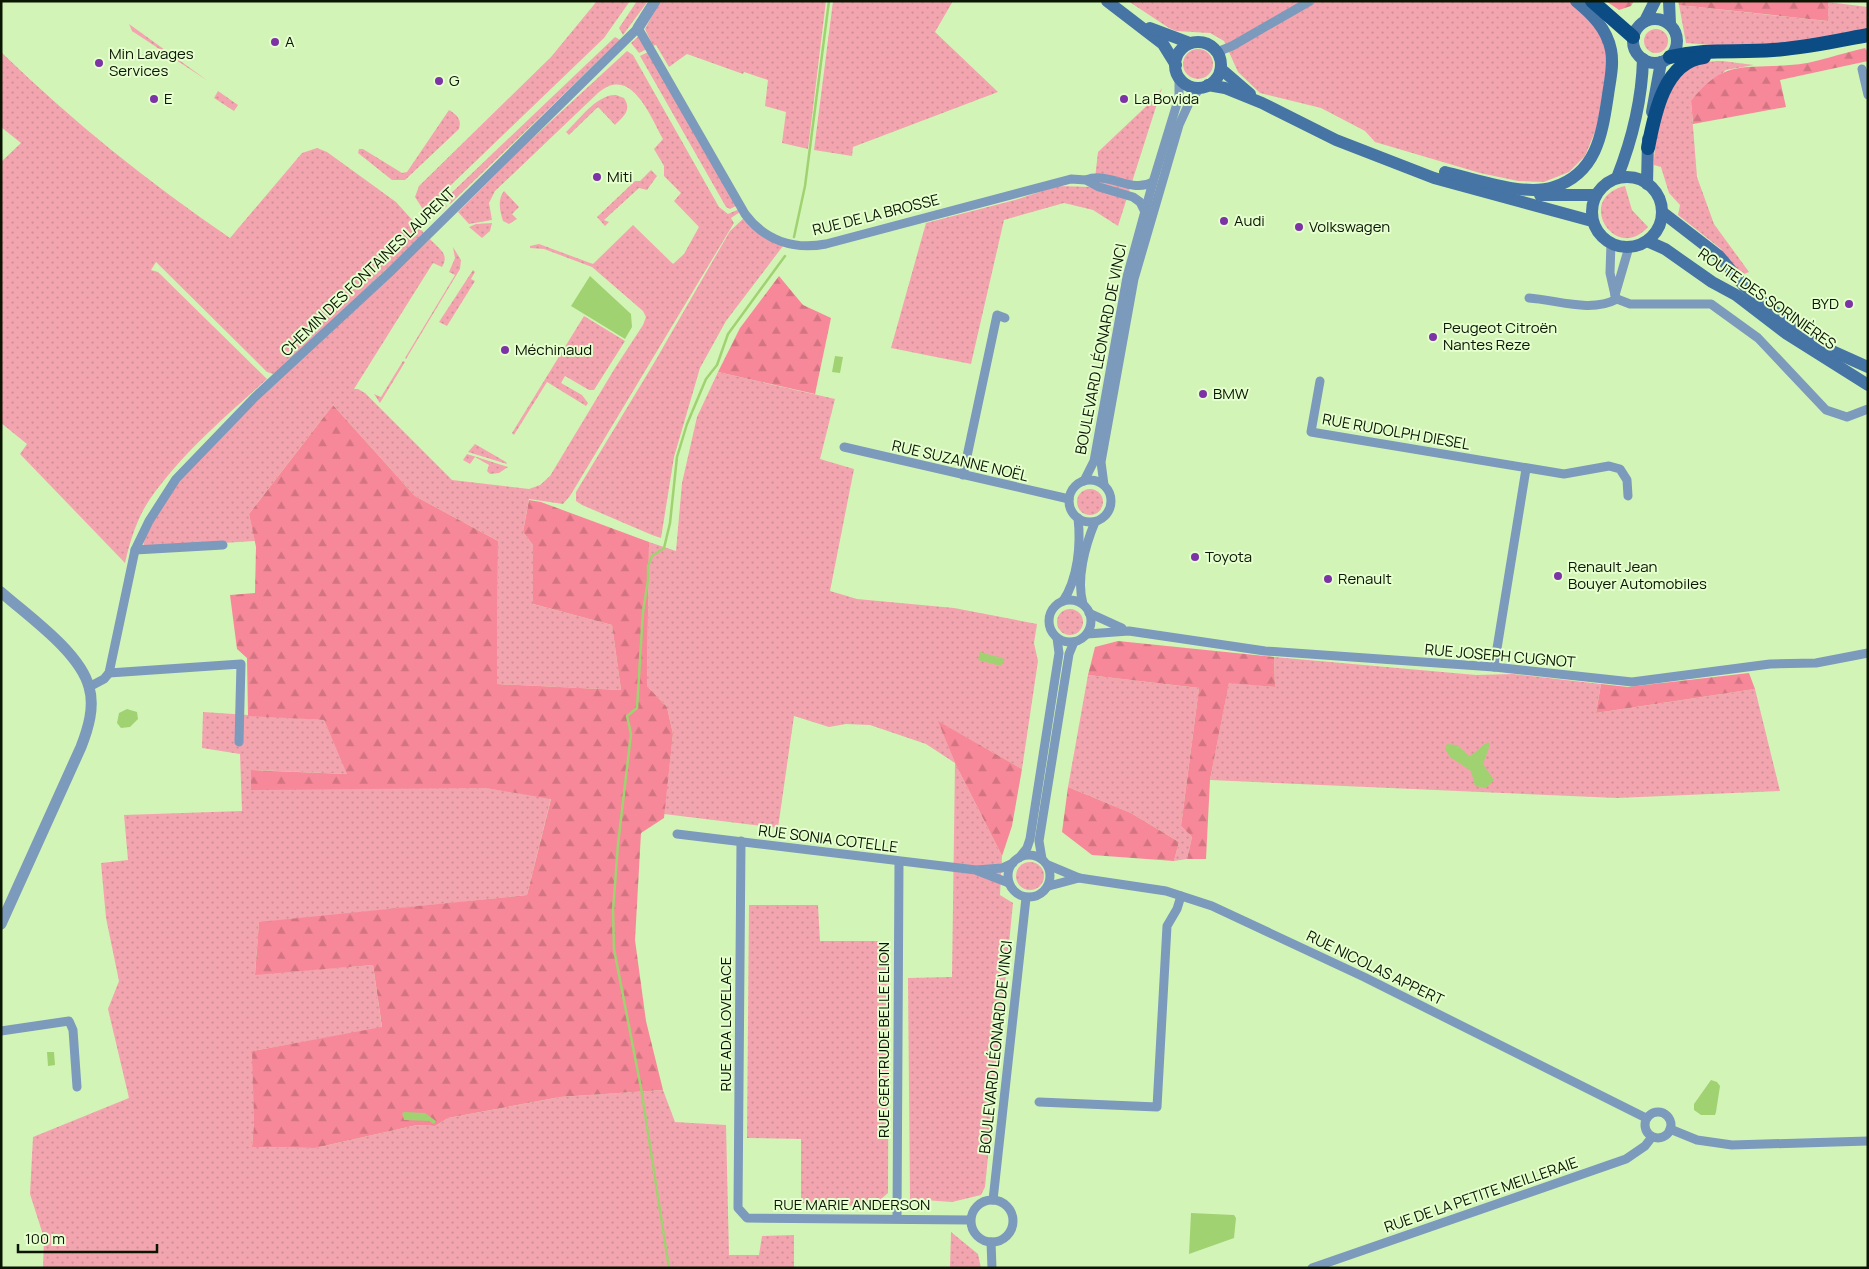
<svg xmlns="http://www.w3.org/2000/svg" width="1869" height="1269" viewBox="0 0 1869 1269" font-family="Manrope,sans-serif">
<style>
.grass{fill:url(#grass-dots)}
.forest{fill:url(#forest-firs)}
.water{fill:#a1d271}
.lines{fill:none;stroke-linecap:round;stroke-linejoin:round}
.stream{stroke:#a1d271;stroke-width:2.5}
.minor{stroke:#7b9abc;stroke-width:9}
.tertiary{stroke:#7b9abc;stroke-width:11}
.secondary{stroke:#4574a5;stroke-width:12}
.trunk{stroke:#0c4c84;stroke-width:14}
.poi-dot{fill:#7c33a5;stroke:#e5ffce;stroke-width:2}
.labels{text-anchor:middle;stroke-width:4;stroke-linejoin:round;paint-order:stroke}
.poi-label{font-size:15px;fill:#0a1502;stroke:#e5ffce;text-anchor:start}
.street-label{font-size:15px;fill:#0a1502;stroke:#e5ffce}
</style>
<defs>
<pattern id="grass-dots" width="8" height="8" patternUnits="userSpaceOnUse" patternTransform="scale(1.25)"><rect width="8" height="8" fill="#f3a5af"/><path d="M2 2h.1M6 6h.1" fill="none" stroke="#cf8d95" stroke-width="1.8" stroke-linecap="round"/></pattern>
<pattern id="forest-firs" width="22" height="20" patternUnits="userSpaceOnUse" patternTransform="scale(1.25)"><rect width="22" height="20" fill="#f78899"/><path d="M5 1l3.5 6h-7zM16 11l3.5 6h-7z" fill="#d27482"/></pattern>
</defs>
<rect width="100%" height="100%" fill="#d3f4b7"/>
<g class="grass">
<path d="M597,1H630L604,38L424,211L415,197L419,186L551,57Z"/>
<path d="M637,1H648L623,35L619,28Z"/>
<path d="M660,1H826L808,149L782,143L786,112L765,106L768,80L744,72L743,74L687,54L669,67L656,45L653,46L645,29Z"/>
<path d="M833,1H953L935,32L998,92L853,147L852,156L814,150Z"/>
<path d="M1128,1H1570L1591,18L1609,53L1597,127L1585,156L1569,172L1544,182L1518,181L1480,173L1375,142L1365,131L1321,108L1260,93L1238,72L1224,41L1210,33L1176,31L1169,28Z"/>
<path d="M1828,2L1868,7V32L1801,44L1738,47L1686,43L1679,5L1827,21Z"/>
<path d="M129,24L208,81L132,31Z"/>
<circle cx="1656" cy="41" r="12"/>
<path d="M639,36L647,49L639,53L631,43Z"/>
<path d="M615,37L620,40L450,204L445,199Z"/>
<circle cx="1198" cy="64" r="15"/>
<path d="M627,51L633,55L719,207L728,214L737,210L740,212L731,218L734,223L570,496L563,504L529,499L523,532L533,545V604L612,625L621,690L497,684L498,541L415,496L333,405L249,514L255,541L143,548C147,511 200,457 225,431L430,239C439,249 450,254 442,267L433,263L354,389H358L365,393L452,480L529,489L540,485L550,476L615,368L643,325L646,317L643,311L592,267L544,249L530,248V246L539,244L593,264L633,225L673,264L684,254L699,227L674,201L681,193L664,176V166L654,149L663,139C650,116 631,64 598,93L495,191L489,203L492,220L469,224L458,212L524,146Z"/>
<path d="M1,52C72,121 148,182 230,238L302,153L317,148L327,152L396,202L424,233L276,375L267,372L156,262L151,270L158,272L267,379C226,416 182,453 150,499C137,518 130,541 125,563L20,454L27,444L1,423V162L21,143L1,127Z"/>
<path d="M648,52L736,206L730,209L726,207L640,56Z"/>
<path d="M1722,61L1754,65L1726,70L1691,101L1697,177L1714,224L1749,272L1739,276L1721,249L1678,215L1680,205L1669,193L1661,167L1654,165C1654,140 1663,85 1685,70C1698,63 1708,61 1722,61Z"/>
<path d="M1162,88L1118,226L1093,210L1064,203L1004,220L971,364L891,348L926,223L1015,200L1057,186L1094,187L1098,152L1156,97Z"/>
<path d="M218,91L238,105L234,111L214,98Z"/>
<path d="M616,95L624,98C632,110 624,116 615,125L598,107L569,135L566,132C579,120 597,94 616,95Z"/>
<path d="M449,110C457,115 462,119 459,129L405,180H392L358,153L359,149H363L402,173L407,172Z"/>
<path d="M651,170L657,176L647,190L639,188L604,220L609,222L605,226L597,217L635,181H640Z"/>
<path d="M1625,186L1632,210L1648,227C1615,264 1574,198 1625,186Z"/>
<path d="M504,191L519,207L512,214L517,219L509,224L503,221C500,211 497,200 504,191Z"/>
<path d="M443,201L447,206L438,214H429Z"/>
<path d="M744,218L783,246L726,321L700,368L674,457L661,538L652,535L582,505L576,501V492L654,363L730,231Z"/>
<path d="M492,223L490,231L482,238L469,227L476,224Z"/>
<path d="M453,247L461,260L460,269L406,359L405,358L455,275L449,272L455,258Z"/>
<path d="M473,270L475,272L471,279L475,281L447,326L439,322Z"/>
<path d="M584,316L625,341L594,390H589L565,376L561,383L582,395L588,403L586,406L547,382L514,435L512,433Z"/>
<path d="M403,361L405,362L380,403L374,394L381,397Z"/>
<path d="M718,372L835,399L820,459L854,469L830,591L857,599L954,608L1037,624L1034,643L1038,661L1022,769L939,722L955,763L1002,856L1000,895L1013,903L985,1187L981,1195L952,1202L910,1199L908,978L952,977L955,763L926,744L870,725L846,724L829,727L794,716L778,828L664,814L673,734L667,707L647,686L649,542L676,551L682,483L697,417Z"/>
<path d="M475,444L506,462L507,464L468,452Z"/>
<path d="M467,454L508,467L499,473L490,474L487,471L489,465L475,457L470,464L463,460Z"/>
<circle cx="1090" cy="502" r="13"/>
<circle cx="1070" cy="622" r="13"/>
<path d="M1274,657L1476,675L1513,674L1601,684L1596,713L1755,689L1780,791L1617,798L1210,780L1229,682L1275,687Z"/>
<path d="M1088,675L1199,688L1181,826L1192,837L1187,859L1174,861L1179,842L1131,813L1068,787Z"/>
<path d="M203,712L324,720L348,774L251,770L485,788L551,798L527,895L259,923L255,974L373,965L382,1028L253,1051L254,1123L252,1147L315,1148L417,1125L435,1126L448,1118L560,1097L663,1090L675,1122L726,1125L729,1255H759L762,1236L794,1235V1268H43L44,1238L30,1194L33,1137L129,1098L108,1009L119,981L106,918L101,863L128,860L124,815L242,811L240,754L202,748Z"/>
<circle cx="1030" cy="876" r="14"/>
<path d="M749,905H818L820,941H889L888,1193L872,1207L801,1203V1139L747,1138Z"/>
<path d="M951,1232L978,1254L981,1268H950Z"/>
</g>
<g class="forest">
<path d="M1606,1H1634L1631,6L1619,10Z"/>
<path d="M1678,1H1824L1828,2V21L1679,5Z"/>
<path d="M1865,48L1868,52V61L1780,80L1786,107L1693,124L1691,101C1724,59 1743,69 1790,65C1814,64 1841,53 1865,48Z"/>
<path d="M779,276L803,305L831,318L815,394L718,372L740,328Z"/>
<path d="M333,405L415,496L498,541L497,684L621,690L612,625L533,604V545L523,532L529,500L541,502L649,542L647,686L667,707L673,734L664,818L641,833L635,940L646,1021L663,1090L560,1097L448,1118L435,1126L417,1125L315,1148L252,1147L254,1123L252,1051L382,1027L373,965L255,975L259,922L527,895L551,799L485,788L251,790V770L347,774L324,720L248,716L247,658L237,649L230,595L255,593L256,547L249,514Z"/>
<path d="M1118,641L1274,657L1275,687L1229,683L1210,780L1206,859H1187L1192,837L1181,826L1199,688L1088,675L1095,647Z"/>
<path d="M1749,673L1755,689L1596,713L1601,684L1628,687Z"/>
<path d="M938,721L1022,769L1012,826L1002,856L955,763Z"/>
<path d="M1068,787L1131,813L1179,842L1174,861L1092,855L1062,832Z"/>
</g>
<g class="water">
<path d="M590,276L631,314L632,327L625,339L571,306Z"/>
<path d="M835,356L843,357L840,373L832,372Z"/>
<path d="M980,652L1005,659L1001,666L978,660Z"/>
<path d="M127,709L137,712L138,719L130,727L121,728L117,723L119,713Z"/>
<path d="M1488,742L1490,745L1483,764L1494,780L1486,788L1475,786L1471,771L1450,757L1445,749L1447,744L1457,745L1469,756C1477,753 1480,746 1488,742Z"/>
<path d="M47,1052H54L55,1065L48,1066Z"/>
<path d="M1711,1080L1717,1082L1720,1086L1716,1112L1715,1115H1701L1694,1110V1104Z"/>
<path d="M405,1112L425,1113L436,1121L434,1124L429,1121L404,1120L402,1113Z"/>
<path d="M1191,1213L1234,1215L1236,1218L1234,1238L1189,1254Z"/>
</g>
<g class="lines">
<g class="stream">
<path d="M794,237L805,186L829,1"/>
<path d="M669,1268L641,1088L614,949L613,911L618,844L631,734L627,716L637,708L643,612L648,580V566L652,556L664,548L670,523L677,457L687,424L706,379L717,365L728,334L785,256"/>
</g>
<g class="minor">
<path d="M1217,52L1232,46L1310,1"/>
<path d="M1862,69L1868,95"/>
<path d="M1086,180C1109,171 1131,194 1153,182"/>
<path d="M1611,243L1610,273L1615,295L1629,247"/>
<path d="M1615,295L1617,299L1630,304H1711L1758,338L1826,410L1847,417L1868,409"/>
<path d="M1529,298C1557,300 1591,313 1617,299"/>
<path d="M1320,381L1311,432L1564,474L1609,466L1620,469L1627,480L1628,496"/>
<path d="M844,447L1069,499"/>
<path d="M963,475L997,315L1005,318"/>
<circle cx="1090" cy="501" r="21"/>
<path d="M1084,481L1094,461L1127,277L1153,182L1179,97V77"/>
<path d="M1104,485L1101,462L1134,279L1179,125L1190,101L1201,87"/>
<path d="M135,550L223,545"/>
<circle cx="1070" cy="621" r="21"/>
<path d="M1063,601C1078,579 1081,544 1078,518"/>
<path d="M1083,604C1076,579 1085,546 1095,522"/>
<path d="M1089,613L1122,628"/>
<path d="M1087,634L1129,631L1265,651L1494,667L1632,682L1770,664L1816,663L1868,653"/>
<path d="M1494,667L1526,469"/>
<path d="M109,673L241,664L239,742"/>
<path d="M89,687L104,679L109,673L135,550L149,521L176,479L254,398L389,273L638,28L745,214C765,241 794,250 826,244L1071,179L1086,180L1099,187L1133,197L1140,202L1144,210"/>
<path d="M677,834L976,870L1002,868L1013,863"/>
<path d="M741,841L738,1208L747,1218L970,1220"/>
<circle cx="1029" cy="876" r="21"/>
<path d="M1019,858L1027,848L1030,839L1059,653L1057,638"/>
<path d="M1042,859L1039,841L1069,654L1074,642"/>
<path d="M1048,865L1079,878L1049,886"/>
<path d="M978,871L1009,883"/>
<path d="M1079,878L1166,891L1212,906L1364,977L1646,1118"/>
<path d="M1,1031L69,1021L73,1030L77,1087"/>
<path d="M1039,1102L1157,1107L1167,926L1177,909L1181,896"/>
<circle cx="1658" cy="1125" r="13"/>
<path d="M1670,1129L1697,1140L1732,1145L1868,1141"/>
<circle cx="992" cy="1221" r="21"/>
<path d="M993,1200L1026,898"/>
<path d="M897,1218L899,862"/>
<path d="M991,1242L992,1268"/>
<path d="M1312,1268L1626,1159L1645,1146L1652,1137"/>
</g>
<g class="tertiary">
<path d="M638,28L655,1"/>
<path d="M1,592C28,616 80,652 89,687C95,707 88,729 81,747L1,924"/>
</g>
<g class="secondary">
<path d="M1107,1L1163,44L1176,65"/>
<path d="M1669,1L1670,24"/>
<circle cx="1655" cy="41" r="22"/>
<path d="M1645,21L1655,1"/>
<path d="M1150,28L1190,43"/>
<circle cx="1198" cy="65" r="23"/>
<path d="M1221,69L1250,94"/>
<path d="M1208,85L1225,88L1262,103L1336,140L1434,178L1592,221"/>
<path d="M1652,112L1661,62"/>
<path d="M1445,172C1475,179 1524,197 1554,187C1597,173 1602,134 1608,95C1610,80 1614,65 1611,50C1607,29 1592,14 1576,1"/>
<circle cx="1627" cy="212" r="35"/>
<path d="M1617,178C1632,140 1642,99 1643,59"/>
<path d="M1647,184L1648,139"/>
<path d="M1540,195H1596"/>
<path d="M1662,212L1719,256L1745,287L1771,309L1832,351L1868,367"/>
<path d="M1647,241L1665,249L1712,282L1736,295L1787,334L1868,385"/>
</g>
<g class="trunk">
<path d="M1592,1L1633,37"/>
<path d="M1670,57C1708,48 1736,53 1773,50C1805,48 1836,41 1868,35"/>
<path d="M1648,148C1654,116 1664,61 1704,57"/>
</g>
</g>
<g class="poi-dot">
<circle cx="275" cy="42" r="5"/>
<circle cx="99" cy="63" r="5"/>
<circle cx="439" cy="81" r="5"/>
<circle cx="154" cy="99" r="5"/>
<circle cx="1124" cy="99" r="5"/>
<circle cx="597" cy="177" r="5"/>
<circle cx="1224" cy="221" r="5"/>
<circle cx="1299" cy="227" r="5"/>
<circle cx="1849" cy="304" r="5"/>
<circle cx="1433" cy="337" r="5"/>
<circle cx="505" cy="350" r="5"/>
<circle cx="1203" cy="394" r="5"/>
<circle cx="1195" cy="557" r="5"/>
<circle cx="1558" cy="576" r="5"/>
<circle cx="1328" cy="579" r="5"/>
</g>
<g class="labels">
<g class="poi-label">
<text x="285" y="47">A</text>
<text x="109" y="59">Min Lavages<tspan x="109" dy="17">Services</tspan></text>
<text x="449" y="86">G</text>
<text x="164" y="104">E</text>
<text x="1134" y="104">La Bovida</text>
<text x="607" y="182">Miti</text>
<text x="1234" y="226">Audi</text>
<text x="1309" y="232">Volkswagen</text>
<text x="1839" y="309" text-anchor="end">BYD</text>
<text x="1443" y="333">Peugeot Citroën<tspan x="1443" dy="17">Nantes Reze</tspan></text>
<text x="515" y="355">Méchinaud</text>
<text x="1213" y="399">BMW</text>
<text x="1205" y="562">Toyota</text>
<text x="1568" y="572">Renault Jean<tspan x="1568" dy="17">Bouyer Automobiles</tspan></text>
<text x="1338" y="584">Renault</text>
</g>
<g class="street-label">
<text transform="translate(876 215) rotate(-14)" y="5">RUE DE LA BROSSE</text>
<text transform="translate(368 272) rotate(-44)" y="5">CHEMIN DES FONTAINES LAURENT</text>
<text transform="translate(1767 299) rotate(35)" y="5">ROUTE DES SORINIÈRES</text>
<text transform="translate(1101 349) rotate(-79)" y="5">BOULEVARD LÉONARD DE VINCI</text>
<text transform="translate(1396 432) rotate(10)" y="5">RUE RUDOLPH DIESEL</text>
<text transform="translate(960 461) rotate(13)" y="5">RUE SUZANNE NOËL</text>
<text transform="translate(1500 656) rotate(5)" y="5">RUE JOSEPH CUGNOT</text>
<text transform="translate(828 839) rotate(7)" y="5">RUE SONIA COTELLE</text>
<text transform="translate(1375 968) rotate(26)" y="5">RUE NICOLAS APPERT</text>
<text transform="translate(726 1024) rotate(-90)" y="5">RUE ADA LOVELACE</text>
<text transform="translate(884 1040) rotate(-90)" y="5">RUE GERTRUDE BELLE ELION</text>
<text transform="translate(996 1047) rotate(-84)" y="5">BOULEVARD LÉONARD DE VINCI</text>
<text transform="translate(1481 1195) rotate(-19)" y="5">RUE DE LA PETITE MEILLERAIE</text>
<text x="852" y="1210">RUE MARIE ANDERSON</text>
</g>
</g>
<rect width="1869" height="1269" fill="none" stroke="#0a1502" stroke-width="5"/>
<path d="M18 1244v8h139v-8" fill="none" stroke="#0a1502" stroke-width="2.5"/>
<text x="25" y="1244" font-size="15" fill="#0a1502" stroke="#e5ffce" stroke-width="4" paint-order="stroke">100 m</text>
</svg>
